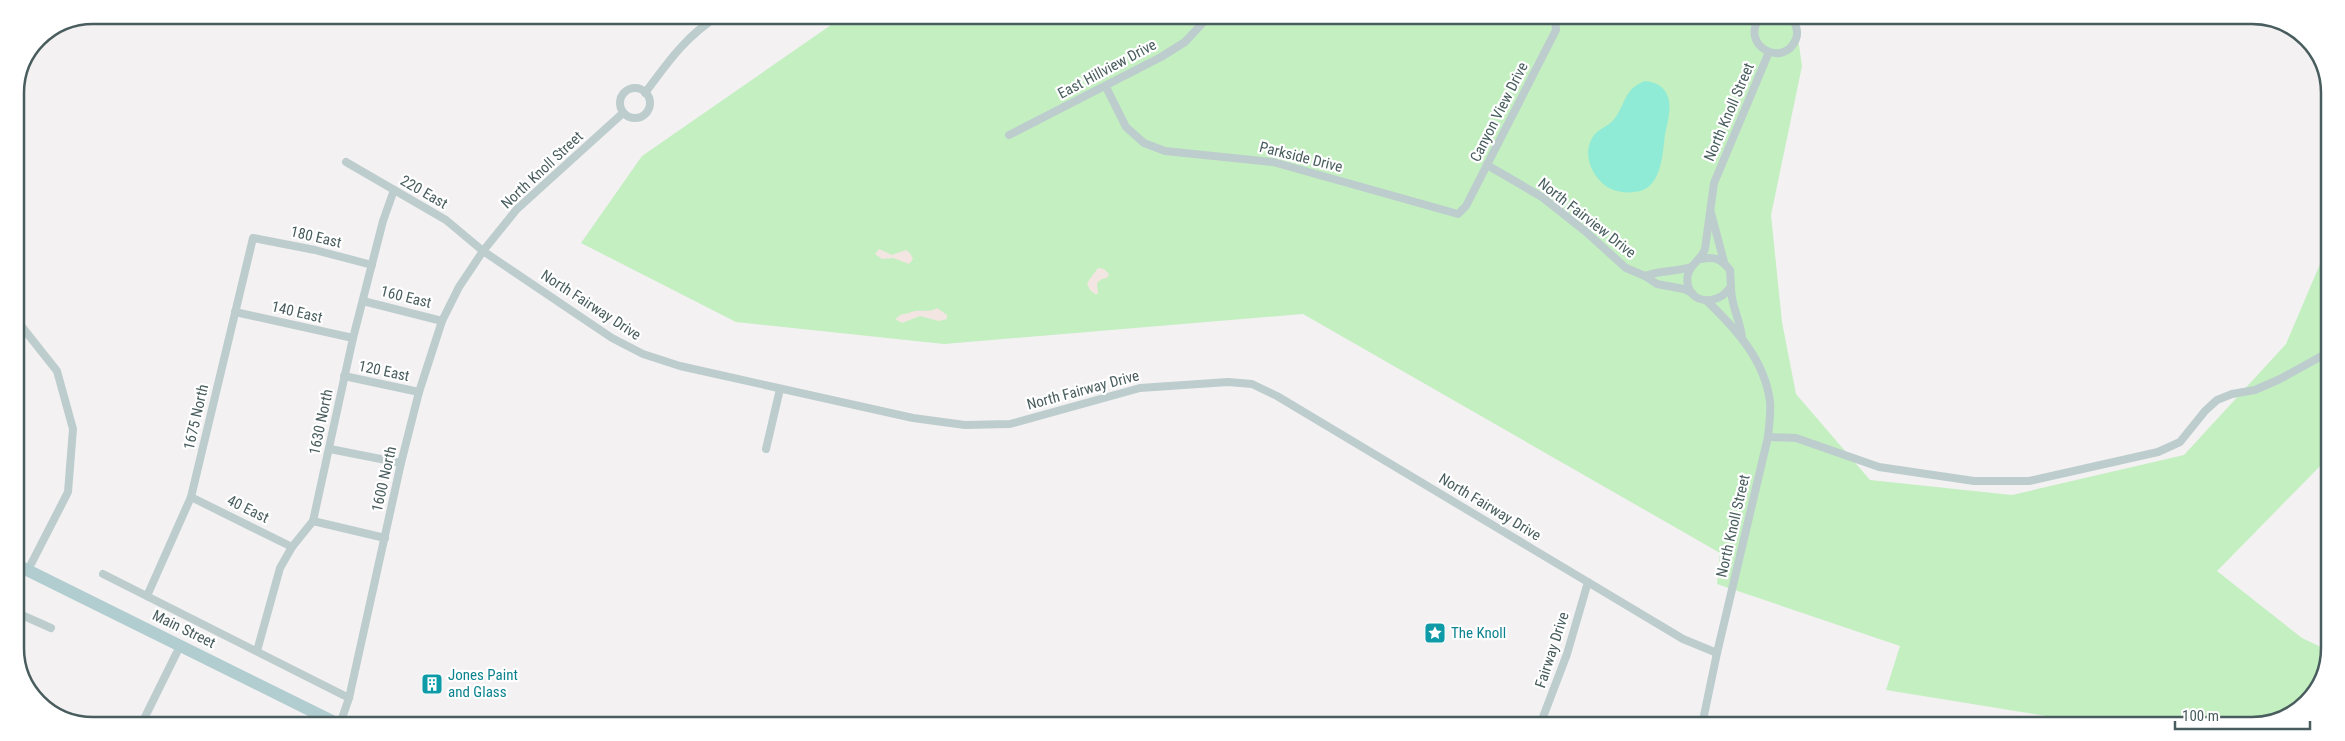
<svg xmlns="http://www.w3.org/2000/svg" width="2345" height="741" viewBox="0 0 2345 741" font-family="'Roboto Condensed',sans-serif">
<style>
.green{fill:#c4efc1}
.sand{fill:#f3e6e2}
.water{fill:#8febd5}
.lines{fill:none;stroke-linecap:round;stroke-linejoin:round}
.street{stroke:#bdcdcd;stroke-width:8}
.primary{stroke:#b1cdcf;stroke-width:12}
.labels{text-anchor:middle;stroke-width:4.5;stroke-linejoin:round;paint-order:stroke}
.street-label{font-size:15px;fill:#495d5e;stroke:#fff}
.culture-label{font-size:15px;fill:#0d838f;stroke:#fff;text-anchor:start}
.rim{fill:none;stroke:#495d5e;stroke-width:2.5}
</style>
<rect width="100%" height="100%" fill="#f3f1f2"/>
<path class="green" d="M844,16L1795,17L1802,66L1771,215L1782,322L1796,394L1870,480L2012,495L2184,455L2286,344L2329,243L2328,458L2217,571L2302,638L2327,650V668L2299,710L2252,726H2107L1886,690L1900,646L1717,584L1720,553L1303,314L944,344L736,322L581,243L642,156Z"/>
<g class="sand">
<path d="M879,249L892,255L906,250L910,253L913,259L909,264L893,258L882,259L875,254Z"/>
<path d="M1098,268L1104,269L1109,274L1107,278L1102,279L1097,283L1098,294H1095L1090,290L1087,283Z"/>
<path d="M937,308L947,315V319L939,321L920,316L902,323L895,319L902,314C908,314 910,312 915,311C924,309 929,313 937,308Z"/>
</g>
<path class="water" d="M1645,81C1656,82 1665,87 1668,97C1672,108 1667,124 1665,135C1662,156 1662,191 1633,192C1626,193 1618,192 1611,189C1591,179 1579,149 1597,132C1603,127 1610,125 1615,118C1626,103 1624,89 1645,81Z"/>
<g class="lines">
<g class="street">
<path d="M1760,17C1739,46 1784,69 1796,39C1799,31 1796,24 1791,17"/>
<path d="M1106,87L1126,127L1144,143L1165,151L1273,162L1458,214L1466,206L1556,30L1555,17"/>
<circle cx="635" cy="103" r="15"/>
<path d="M645,93C668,62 686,36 718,16"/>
<path d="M1009,135L1161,57L1185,42L1209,16"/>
<path d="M346,162L446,220L483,251L612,338L643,354L680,366L913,418L965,425L1010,424L1140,388L1228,382L1252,384L1277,396L1683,639L1717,653"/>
<path d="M1487,165L1542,197L1585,231L1626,268L1645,276L1657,284L1684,289L1692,293"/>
<path d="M1711,213L1724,262"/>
<path d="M1701,259C1715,256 1721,259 1730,270L1731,286C1717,310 1682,302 1688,274C1691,264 1701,260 1705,249L1714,183L1769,52"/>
<path d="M1645,276C1660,270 1676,272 1691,267"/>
<path d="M1731,288C1731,306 1740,319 1742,337"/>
<path d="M363,301L442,321"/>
<path d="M235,312L353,338"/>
<path d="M15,318L57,371L73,429L68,492L28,570"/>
<path d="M344,376L419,392"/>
<path d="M1768,437L1796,438L1879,467L1974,481H2029L2158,452L2180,442L2205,411L2217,400L2232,394L2255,390L2280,379L2329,352"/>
<path d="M330,449L401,463"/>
<path d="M766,449L780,389"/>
<path d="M191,497L292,547"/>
<path d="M313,521L385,538"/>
<path d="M103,574L349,698"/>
<path d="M147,596L191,497L253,238L315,250L372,265"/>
<path d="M15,612L51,628"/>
<path d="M257,651L280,568L292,547L313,521L353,338L383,221L394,190"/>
<path d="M142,723L180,646"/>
<path d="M340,724L349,698L401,463L419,392L442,321L459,287L483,251L517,209L623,113"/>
<path d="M1540,725L1567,654L1588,582"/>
<path d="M1702,725L1717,653L1768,437C1769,426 1771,413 1770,402C1765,360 1735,328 1707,301"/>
</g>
<path class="primary" d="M15,564L338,724"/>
</g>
<defs>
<g id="sight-square" transform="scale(1.125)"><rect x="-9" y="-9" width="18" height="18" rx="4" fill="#0f9aa8" stroke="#fff"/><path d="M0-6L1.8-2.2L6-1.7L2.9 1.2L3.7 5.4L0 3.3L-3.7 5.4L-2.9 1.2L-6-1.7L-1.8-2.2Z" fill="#fff"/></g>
<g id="building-square" transform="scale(1.125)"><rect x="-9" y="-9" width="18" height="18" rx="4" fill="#0f9aa8" stroke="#fff"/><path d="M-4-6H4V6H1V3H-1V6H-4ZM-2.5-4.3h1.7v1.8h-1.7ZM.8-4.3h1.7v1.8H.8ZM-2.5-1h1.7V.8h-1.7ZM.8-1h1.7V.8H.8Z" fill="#fff"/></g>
</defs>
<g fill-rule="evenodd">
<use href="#sight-square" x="1435" y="633"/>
<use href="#building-square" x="432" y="684"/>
</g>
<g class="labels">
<g class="street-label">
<text transform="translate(1107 69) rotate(-28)" y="5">East Hillview Drive</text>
<text transform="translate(1499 112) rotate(-63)" y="5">Canyon View Drive</text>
<text transform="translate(1729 112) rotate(-67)" y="5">North Knoll Street</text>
<text transform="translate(1301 157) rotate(14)" y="5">Parkside Drive</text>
<text transform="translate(542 170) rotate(-43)" y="5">North Knoll Street</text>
<text transform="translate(424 192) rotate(30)" y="5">220 East</text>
<text transform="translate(1587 218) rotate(38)" y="5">North Fairview Drive</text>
<text transform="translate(316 237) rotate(13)" y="5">180 East</text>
<text transform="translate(406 297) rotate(14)" y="5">160 East</text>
<text transform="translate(591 305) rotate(33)" y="5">North Fairway Drive</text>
<text transform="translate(297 312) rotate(13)" y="5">140 East</text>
<text transform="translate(384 371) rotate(12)" y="5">120 East</text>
<text transform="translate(1083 390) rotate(-15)" y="5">North Fairway Drive</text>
<text transform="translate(196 417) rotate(-77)" y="5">1675 North</text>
<text transform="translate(321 422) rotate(-78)" y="5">1630 North</text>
<text transform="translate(384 479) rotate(-77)" y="5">1600 North</text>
<text transform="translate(1490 507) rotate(31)" y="5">North Fairway Drive</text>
<text transform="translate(248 509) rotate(26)" y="5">40 East</text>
<text transform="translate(1733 526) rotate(-77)" y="5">North Knoll Street</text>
<text transform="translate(184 629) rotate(26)" y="5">Main Street</text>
<text transform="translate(1552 650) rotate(-72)" y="5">Fairway Drive</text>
</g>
<g class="culture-label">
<text x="1451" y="638">The Knoll</text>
<text x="448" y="680">Jones Paint<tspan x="448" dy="17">and Glass</tspan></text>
</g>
</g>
<path d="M0 0H2345V741H0ZM93 24H2252A69 69 0 0 1 2321 93V648A69 69 0 0 1 2252 717H93A69 69 0 0 1 24 648V93A69 69 0 0 1 93 24Z" fill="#fff" fill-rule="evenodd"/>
<path class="rim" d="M93 24H2252A69 69 0 0 1 2321 93V648A69 69 0 0 1 2252 717H93A69 69 0 0 1 24 648V93A69 69 0 0 1 93 24Z"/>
<path d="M2175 721v8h135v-8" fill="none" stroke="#495d5e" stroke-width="2.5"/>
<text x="2182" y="721" font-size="15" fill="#495d5e" stroke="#ffffff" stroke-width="4" paint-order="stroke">100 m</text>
</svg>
